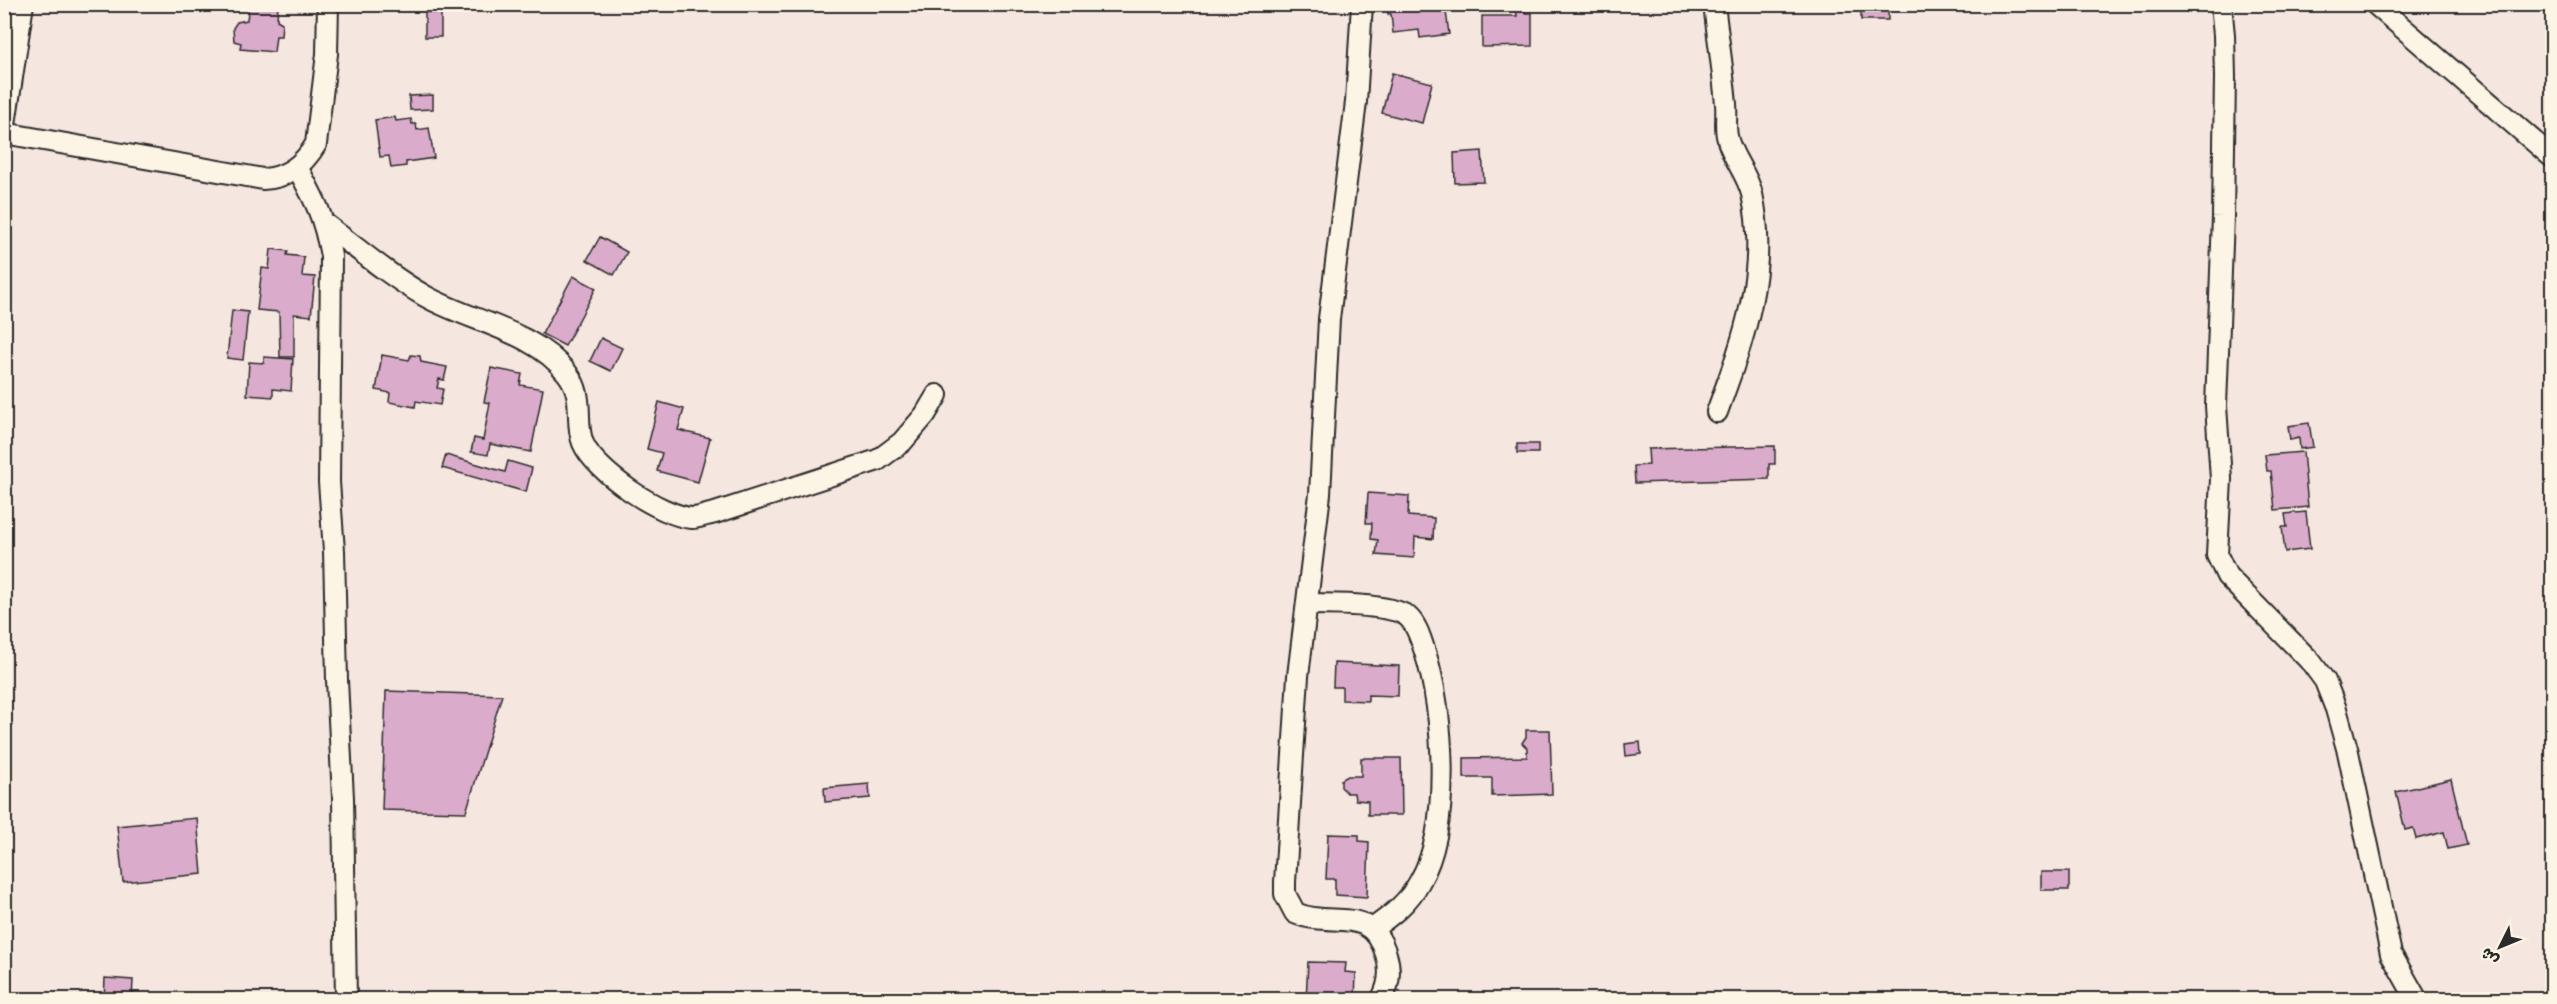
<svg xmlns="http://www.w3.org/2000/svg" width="2557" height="1004" viewBox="0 0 2557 1004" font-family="'Shantell Sans','Playpen Sans Arabic',sans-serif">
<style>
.building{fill:#dbabcb;stroke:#2b2b2b;stroke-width:1.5}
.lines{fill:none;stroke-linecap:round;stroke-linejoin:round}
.minor-casing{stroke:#2b2b2b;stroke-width:24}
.minor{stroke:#fcf5e5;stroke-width:20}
</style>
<rect width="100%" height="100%" fill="#f5e6e0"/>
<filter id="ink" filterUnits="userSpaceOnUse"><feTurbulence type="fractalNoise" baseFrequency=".0167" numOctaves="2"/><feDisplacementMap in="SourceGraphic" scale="12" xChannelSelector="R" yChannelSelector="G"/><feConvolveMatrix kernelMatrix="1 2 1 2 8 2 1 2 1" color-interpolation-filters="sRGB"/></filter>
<g filter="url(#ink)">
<g class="building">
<path d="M249,4H278L277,20L282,23L281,36H276L274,52L240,49L241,43L234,41L233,28L237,22L247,20Z"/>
<path d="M380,4H419V8Z"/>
<path d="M1387,4H1445L1449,34L1420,38L1419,30L1393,33L1391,14H1388Z"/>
<path d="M1516,4H1525V13H1532V46L1482,47V16H1517Z"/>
<rect x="1861" y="4" width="27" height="16"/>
<path d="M425,12L441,13V37H425Z"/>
<path d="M1392,73L1432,83L1422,123L1382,113Z"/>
<path d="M433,95V109L410,110L409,96Z"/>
<path d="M395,117L396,121L411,119L412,124H416L417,130L429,128L434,158L406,162V166L391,168L389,156L380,157L375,120Z"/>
<path d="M1482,151L1484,182L1455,183L1454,153Z"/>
<path d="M600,237L627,252L614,275L587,260Z"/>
<path d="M271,249L288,251L287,255L304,257L302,276L315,277L311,316L294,314V357H280L279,312L257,310L262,268L269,269Z"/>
<path d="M573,276L596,288L565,346L542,334Z"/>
<path d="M232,310L248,312L243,360L227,358Z"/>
<path d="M601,338L622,348L611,371L590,361Z"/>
<path d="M382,355L409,360L411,355L420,356L421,362L447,367L444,380L439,379L437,388L443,389L440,405L416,401L415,407L389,402L390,393L376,390Z"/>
<path d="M264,357L293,359L291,391L273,389V397L247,395L249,362L264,363Z"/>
<path d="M491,368L522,374L520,385L543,389L531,452L490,444L488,455L471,452L474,438L483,440L490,403L484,402Z"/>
<path d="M659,402L684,409L678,430L710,438L698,482L657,471L662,453L647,449Z"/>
<path d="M2309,423L2313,447L2300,449L2299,438L2290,440L2288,426Z"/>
<rect x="1517" y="444" width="21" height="9"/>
<path d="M1775,446V464H1769V479L1635,483L1634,466L1649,465L1648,449Z"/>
<path d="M2303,452L2308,507L2275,510L2271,471H2267L2265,455Z"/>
<path d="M446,455L505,472L508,461L532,468L526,492L442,468Z"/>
<path d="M1368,493L1409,496L1408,516L1434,518L1433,539L1415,537L1414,558L1376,555L1378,540L1371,539L1372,523H1366Z"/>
<path d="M2306,512L2310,549L2285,552L2282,527H2287L2285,514Z"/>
<path d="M1334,663L1399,666L1398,696L1368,695V701L1342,700V687H1333Z"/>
<path d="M386,691L502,695L466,812L382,810Z"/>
<path d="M1526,730H1550L1552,794L1492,796V778H1464V758L1527,757V748L1522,743L1526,737Z"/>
<path d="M1640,742L1641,754L1626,756L1625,744Z"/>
<path d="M1361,758H1401L1402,815H1368V801L1355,800L1354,793H1347L1341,787V780L1348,776H1361Z"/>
<path d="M2451,779L2467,845L2448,849L2444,832L2416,839L2413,828L2405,830L2396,792Z"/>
<path d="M869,784L870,798L825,802L824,788Z"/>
<path d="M197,818L202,874L123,882L117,826Z"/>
<path d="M1328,834L1359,835V841L1369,842L1367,897L1335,895V879H1326Z"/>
<rect x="2041" y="872" width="28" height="18"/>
<path d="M1308,962L1346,963L1345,972L1356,973L1355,1000H1306Z"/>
<path d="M105,978L133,980L132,1000H104Z"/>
</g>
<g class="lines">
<g class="minor-casing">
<g id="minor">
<path d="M1362,4L1356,102L1329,319L1320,494L1298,676L1285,882V894L1295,913C1332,929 1370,903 1386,954C1391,970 1390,985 1381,1000"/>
<path d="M1714,4C1718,38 1723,71 1726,104C1727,115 1725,126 1727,136C1730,155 1747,173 1752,194C1769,271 1743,341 1717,412"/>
<path d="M2221,4L2224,35L2225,77L2223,217L2216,406L2221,479L2217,555L2227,576L2311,662L2325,681L2336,709L2348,752L2391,954L2417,1000"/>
<path d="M2375,4L2552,157"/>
<path d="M4,131L23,4"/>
<path d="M4,133L263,179C287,178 304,164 316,144L327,54L328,4"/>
<path d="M297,167C316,202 324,217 331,256L329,482L334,551L337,680L343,798L346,1000"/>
<path d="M325,224C358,249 390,276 425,296C471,322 533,330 567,373C586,397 574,421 583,443C595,472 661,516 692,518C699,518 708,514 715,513L878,460L902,442L925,415L937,395"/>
<path d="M1308,604C1330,604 1391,604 1407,616C1417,624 1421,640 1425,652C1444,711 1452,826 1420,881C1409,902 1391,916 1372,929"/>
</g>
</g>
<use href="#minor" class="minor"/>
</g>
</g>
<rect width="2557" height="1004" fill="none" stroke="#fcf5e5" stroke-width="24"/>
<rect x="12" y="12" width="2533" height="980" fill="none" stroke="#2b2b2b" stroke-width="2" filter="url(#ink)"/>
<g transform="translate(2500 947) rotate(227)" stroke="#fcf5e5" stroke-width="4.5" paint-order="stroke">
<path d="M0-4.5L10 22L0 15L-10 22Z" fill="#2b2b2b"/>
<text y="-9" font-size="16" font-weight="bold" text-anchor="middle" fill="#2b2b2b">ش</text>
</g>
</svg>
